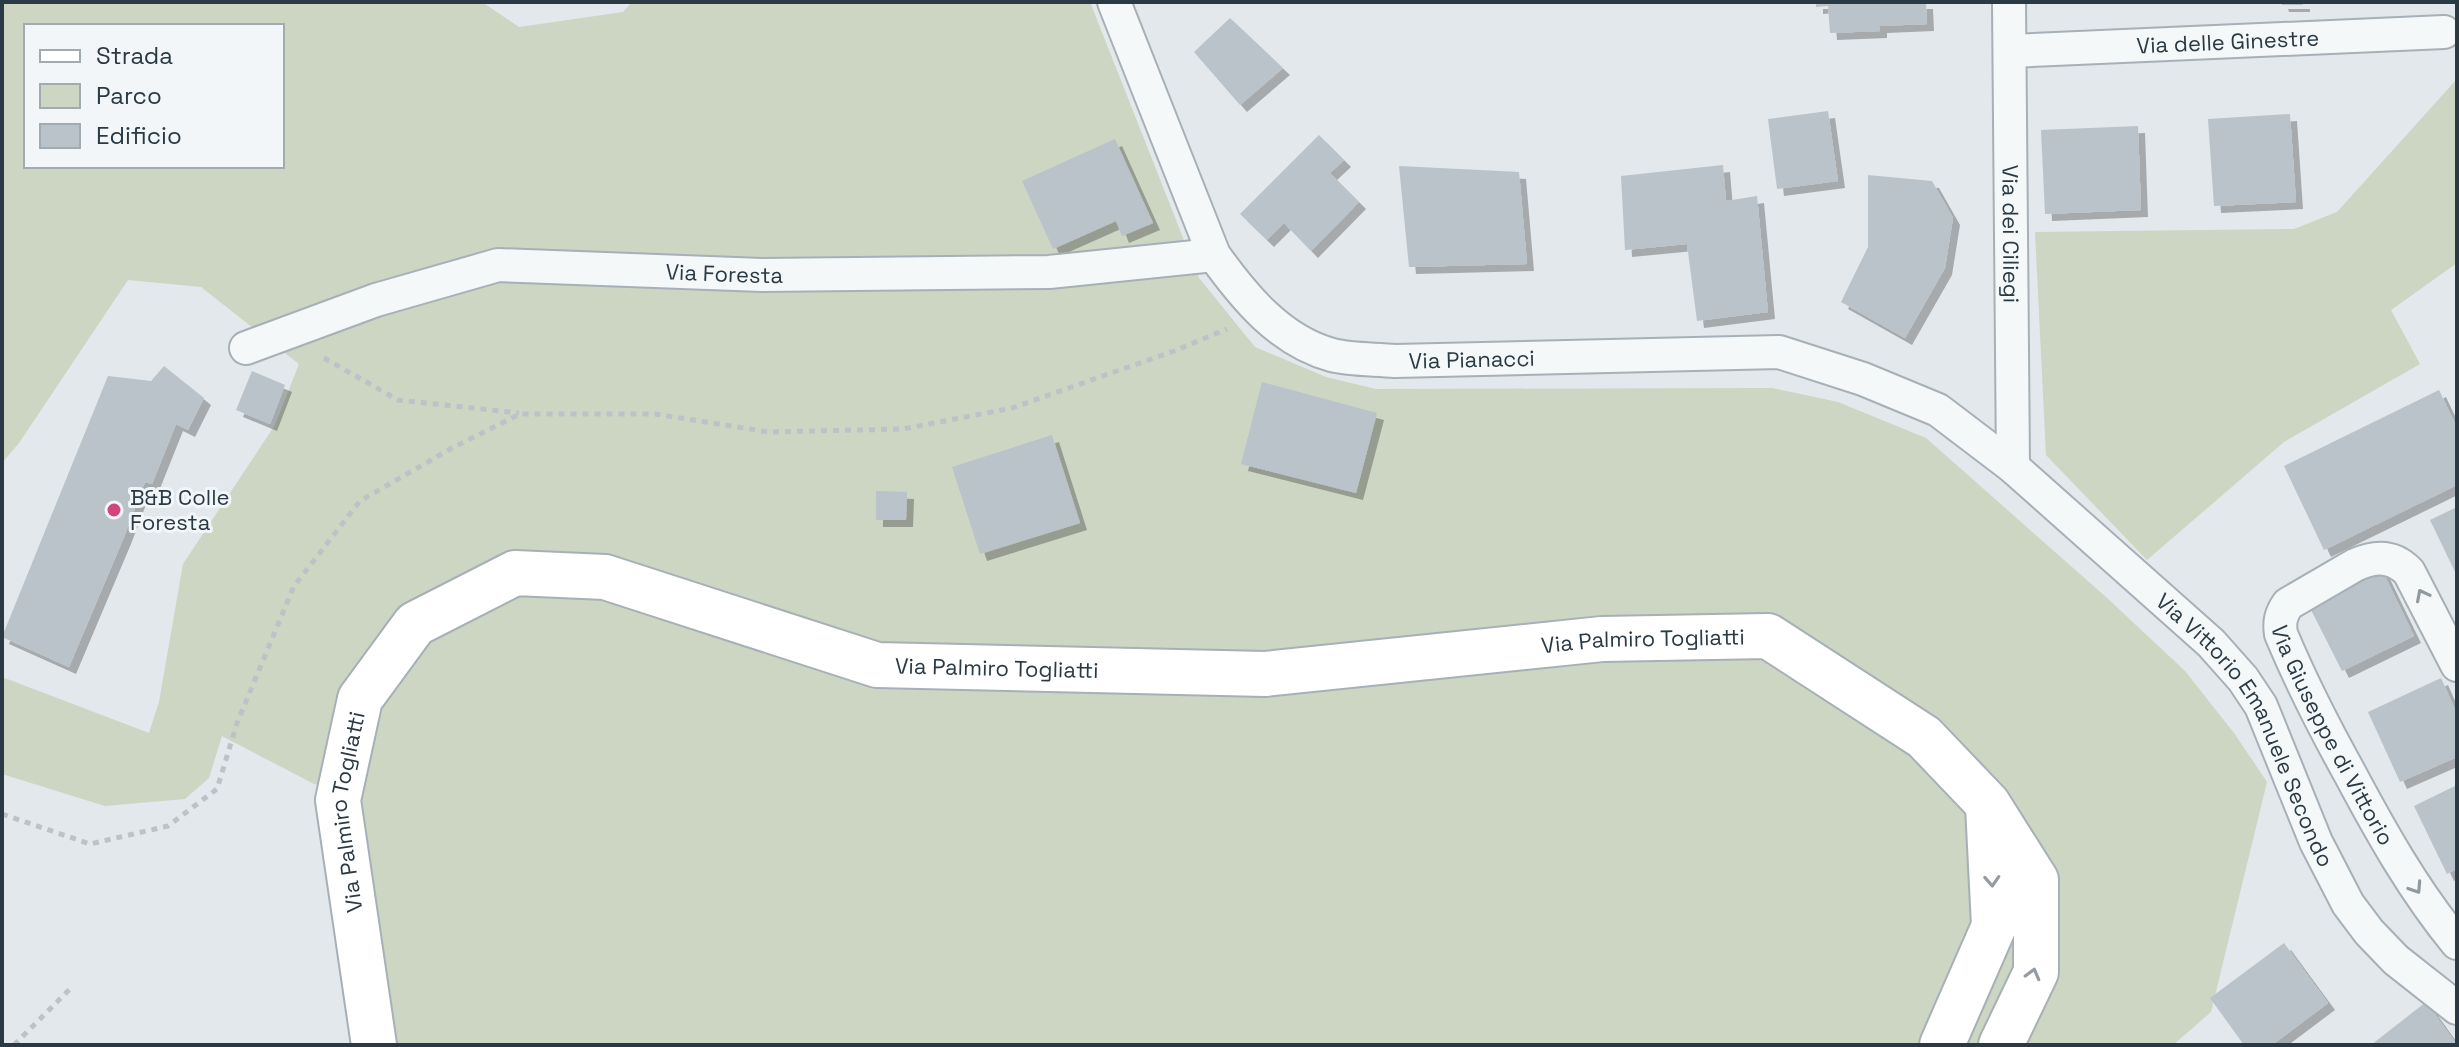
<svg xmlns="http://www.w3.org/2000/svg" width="2459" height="1047" viewBox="0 0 2459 1047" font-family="'Space Grotesk',sans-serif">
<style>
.green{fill:#cdd5c3;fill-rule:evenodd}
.building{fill:#b9c3c9;filter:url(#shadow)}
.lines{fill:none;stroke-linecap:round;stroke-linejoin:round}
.street-casing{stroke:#a7b0b6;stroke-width:36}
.secondary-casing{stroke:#a7b0b6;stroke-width:48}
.path{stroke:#bcc3c6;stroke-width:5;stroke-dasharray:6 6;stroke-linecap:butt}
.street{stroke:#f5f8f9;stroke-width:32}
.secondary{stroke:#fff;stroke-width:44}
.oneway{stroke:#90999e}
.oneway2{stroke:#949ca2}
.poi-dot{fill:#d34580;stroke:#f2f6f8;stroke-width:3}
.labels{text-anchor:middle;stroke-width:6;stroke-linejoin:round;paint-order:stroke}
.street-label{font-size:22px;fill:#2a3a44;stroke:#f2f6f8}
.poi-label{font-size:22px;fill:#2a3a44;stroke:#f2f6f8;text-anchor:start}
</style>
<defs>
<filter id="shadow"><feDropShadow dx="7" dy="7" stdDeviation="0" flood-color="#0004"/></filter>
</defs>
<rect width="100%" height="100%" fill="#e2e8eb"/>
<g class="green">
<path d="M2,2H482L519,27L623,12L632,2H1090L1199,278L1255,347L1326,377L1376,389L1772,388L1838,402L1926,438L2106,597L2185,671L2234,733L2267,782L2211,1012L2173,1045H383L346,789L314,784L222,736L209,778L185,799L105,806L2,774V677L149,733L159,702L183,564L275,425L299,364L201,287L128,280L19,443L2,463ZM26,26H282V166H26Z"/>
<path d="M2457,79V263L2391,310L2420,364L2284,442L2147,560L2046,455L2035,232L2294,229L2337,212Z"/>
</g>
<g class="building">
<path d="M1816,2H1926L1927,24L1880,26V31L1830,33L1828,6L1816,7Z"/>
<path d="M2281,2H2303V5H2282Z"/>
<path d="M1230,18L1283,68L1240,105L1194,52Z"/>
<path d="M1828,111L1838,181L1777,189L1768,119Z"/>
<path d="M2290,114L2296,202L2214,206L2208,119Z"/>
<path d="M2138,126L2141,210L2045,214L2041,130Z"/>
<path d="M1319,135L1344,160L1330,173L1359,202L1311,251L1284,223L1267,240L1240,214Z"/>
<path d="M1115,139L1153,223L1122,236L1116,221L1053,249L1022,181Z"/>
<path d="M1723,165L1726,201L1757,196L1768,312L1697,321L1687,244L1625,250L1621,176Z"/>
<path d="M1399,166L1519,172L1527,264L1409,267Z"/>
<path d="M1868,175L1932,181L1953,218L1945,268L1905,338L1841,302L1868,247Z"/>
<path d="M164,366L204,398L188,430L176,424L152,484L145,482L124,537L69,667L2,637L108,376L151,381Z"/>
<path d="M252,371L285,385L270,424L236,410Z"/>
<path d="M1262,382L1377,413L1356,493L1241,464Z"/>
<path d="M2439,390L2457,428V485L2324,550L2284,466Z"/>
<path d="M1052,435L1080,523L980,554L952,467Z"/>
<path d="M876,491L907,492L906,520H876Z"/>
<path d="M2457,507V576L2430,520Z"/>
<path d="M2379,564L2414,636L2342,671L2306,600Z"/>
<path d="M2441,678L2457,714V757L2400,782L2368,712Z"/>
<path d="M2457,785V869L2447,874L2414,806Z"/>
<path d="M2284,943L2328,1003L2272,1045H2244L2210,998Z"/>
<path d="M2426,1002L2457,1045H2371Z"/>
</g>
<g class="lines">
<g class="street-casing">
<g id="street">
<path id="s1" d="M1114,2L1214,255C1244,297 1280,341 1332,355C1352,360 1375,359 1395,361L1779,352L1863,379L1938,410L2013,467L2211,643L2243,679L2261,706L2316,842L2348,904L2369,932L2396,960L2457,1008"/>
<path id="s2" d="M2009,2L2013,467"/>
<path id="s3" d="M2010,51L2444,32"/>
<path id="s4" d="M246,348L376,300L498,265L762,275L1049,272L1214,255"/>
<path id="s5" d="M2457,665L2409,572C2393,555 2375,556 2355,565L2288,604C2281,614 2279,622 2281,634C2301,682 2324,727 2349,772C2381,832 2414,891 2457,943"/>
</g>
</g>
<g class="secondary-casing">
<g id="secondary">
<path id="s6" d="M374,1045L338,800L360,699L415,624L515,573L605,577L877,665L1265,674L1602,639L1768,636L1924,737L1988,804L2036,880V972L2001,1045"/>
<path d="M1942,1045L1994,926L1988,806"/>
</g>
</g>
<g class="path">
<path d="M324,358L398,400L519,413"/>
<path d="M2,814L90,844L168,826L217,789L237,723L294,586L360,501L452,448L520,414H655L769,432L903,429L1012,408L1174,351L1227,329"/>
<path d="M14,1045L71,988"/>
</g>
<use href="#street" class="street"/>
<use href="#secondary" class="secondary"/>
</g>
<defs><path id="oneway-chevron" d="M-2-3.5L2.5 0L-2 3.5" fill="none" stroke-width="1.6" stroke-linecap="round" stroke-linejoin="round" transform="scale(2)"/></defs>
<g class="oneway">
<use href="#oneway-chevron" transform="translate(2422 595) rotate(-117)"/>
<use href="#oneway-chevron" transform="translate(2416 888) rotate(57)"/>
</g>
<g class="oneway2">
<use href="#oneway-chevron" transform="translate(1992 881) rotate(87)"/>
<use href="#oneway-chevron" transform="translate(2033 974) rotate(-75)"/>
</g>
<circle class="poi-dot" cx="114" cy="510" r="8"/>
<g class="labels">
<g class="street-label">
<text dy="8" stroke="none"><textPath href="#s3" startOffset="218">Via delle Ginestre</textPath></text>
<text dy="8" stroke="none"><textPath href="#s2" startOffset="232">Via dei Ciliegi</textPath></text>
<text dy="8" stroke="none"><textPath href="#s4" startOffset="492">Via Foresta</textPath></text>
<text dy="8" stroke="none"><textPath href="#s1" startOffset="570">Via Pianacci</textPath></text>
<text dy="8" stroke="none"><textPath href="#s6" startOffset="1700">Via Palmiro Togliatti</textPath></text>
<text dy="8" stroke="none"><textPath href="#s6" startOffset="1052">Via Palmiro Togliatti</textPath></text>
<text dy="8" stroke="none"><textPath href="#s1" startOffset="1498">Via Vittorio Emanuele Secondo</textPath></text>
<text dy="8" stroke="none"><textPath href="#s5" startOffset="386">Via Giuseppe di Vittorio</textPath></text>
<text dy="8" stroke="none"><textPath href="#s6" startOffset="236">Via Palmiro Togliatti</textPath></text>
</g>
<g class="poi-label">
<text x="130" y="505">B&amp;B Colle<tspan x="130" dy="25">Foresta</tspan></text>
</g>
</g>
<rect width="2459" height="1047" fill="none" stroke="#2a3a44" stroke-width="8"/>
<rect x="24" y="24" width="260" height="144" fill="#f2f6f8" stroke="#a2abb0" stroke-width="2"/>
<rect x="40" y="50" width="40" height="12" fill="#ffffff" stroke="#a2abb0" stroke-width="2"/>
<text x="96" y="64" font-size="24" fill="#2a3a44">Strada</text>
<rect x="40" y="84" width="40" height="24" fill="#cdd5c3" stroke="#a2abb0" stroke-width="2"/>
<text x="96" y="104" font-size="24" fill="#2a3a44">Parco</text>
<rect x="40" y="124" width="40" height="24" fill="#b9c3c9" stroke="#a2abb0" stroke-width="2"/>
<text x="96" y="144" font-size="24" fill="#2a3a44">Edificio</text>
</svg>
